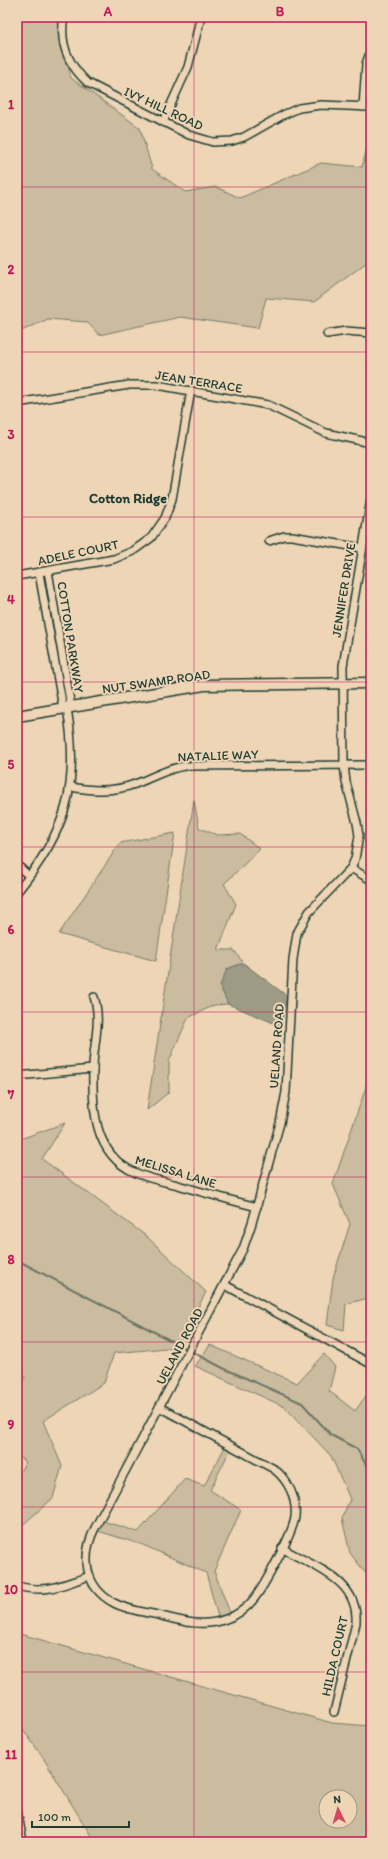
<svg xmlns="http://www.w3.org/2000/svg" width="388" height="1859" viewBox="0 0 388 1859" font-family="Itim,sans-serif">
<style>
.green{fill:#cbbca0;stroke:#757c6a;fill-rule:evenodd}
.water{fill:#9e9b84;stroke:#6b7564}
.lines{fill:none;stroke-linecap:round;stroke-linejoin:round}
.stream{stroke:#6b7564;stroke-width:2}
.minor-casing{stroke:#1f3d34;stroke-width:10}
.secondary-casing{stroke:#1f3d34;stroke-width:13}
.minor{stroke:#edd5b5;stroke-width:7}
.secondary{stroke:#edd5b5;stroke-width:10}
.grid{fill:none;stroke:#c2185b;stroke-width:1;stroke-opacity:0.55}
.labels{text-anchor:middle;stroke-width:4;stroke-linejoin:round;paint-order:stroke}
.street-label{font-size:13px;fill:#1f3d34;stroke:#edd5b5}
.neighbourhood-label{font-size:14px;font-weight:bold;fill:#1f3d34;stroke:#edd5b5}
.neatline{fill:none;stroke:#c2185b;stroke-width:1.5}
.grid-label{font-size:13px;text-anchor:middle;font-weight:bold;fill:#c2185b}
</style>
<rect width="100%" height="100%" fill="#edd5b5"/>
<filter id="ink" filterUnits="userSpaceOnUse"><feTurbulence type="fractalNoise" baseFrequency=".025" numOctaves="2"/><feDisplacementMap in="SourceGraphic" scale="8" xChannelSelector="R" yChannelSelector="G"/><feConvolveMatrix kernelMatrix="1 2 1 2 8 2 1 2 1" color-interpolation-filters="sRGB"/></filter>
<g filter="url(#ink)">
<g class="green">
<path d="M17,17H59L58,20L71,78L140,128L152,169L185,192L216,187L240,198L321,163L362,167L371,132V259L314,302L266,298L258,328L180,317L99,335L87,322L48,319L17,333Z"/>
<path d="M194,800L199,828L217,835L240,834L260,849L224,884L236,904L218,950H234L243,963L227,969L220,986L228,1004L214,1005L188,1018L169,1061V1092L147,1110Z"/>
<path d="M175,833L156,961L59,934L120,843Z"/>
<path d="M371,1051V1300L368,1298L346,1304L344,1330L327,1325L333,1278L350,1224L333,1184L366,1087Z"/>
<path d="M65,1123L42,1159L146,1236L206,1292L177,1347L114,1353L104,1383L43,1421L62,1466L53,1498L17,1530V1476L26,1462L17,1456V1387L25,1378L17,1364V1137L23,1138Z"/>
<path d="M210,1345L297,1383L324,1354L335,1367L329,1391L355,1411L371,1389V1580L350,1553L342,1518L350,1499L331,1456L285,1407L195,1366Z"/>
<path d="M225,1447L230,1450L210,1490L241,1510L214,1571L230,1613L218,1617L206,1573L143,1545L98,1531L103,1521L138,1532L185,1479L204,1486Z"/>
<path d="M17,1633L332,1723L371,1726V1842H95L42,1756L17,1721ZM326,1797H350V1821H326Z"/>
</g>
<path class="water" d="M243,963L287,996L281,1026L228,1004L220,986L227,969Z"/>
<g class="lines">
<path class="stream" d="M17,1260L223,1368L302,1403L331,1435L357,1449L371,1473"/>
<g class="minor-casing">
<g id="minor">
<path d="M64,17C59,43 68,65 88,83L189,135L213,142L232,141L244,137L283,115L299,108L321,105L371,107"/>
<path d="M363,107L366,64L371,50"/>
<path d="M163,122L188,67L201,17"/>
<path d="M327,334L346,331L371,333"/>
<path d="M17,403L129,385H157L268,405L326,433L371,443"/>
<path d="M269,541L284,536H292L362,548"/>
<path d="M48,571L71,707"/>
<path d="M39,573L63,708"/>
<path d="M17,576L114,559L133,551L151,538L165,518L172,499L191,390"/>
<path d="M70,787C93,791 114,792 135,784C152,778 167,768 185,766L371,765"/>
<path d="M17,865L29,876"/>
<path d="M351,868L371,880"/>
<path d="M17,892C67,831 80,786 67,708"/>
<path d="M94,997C102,1021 93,1045 93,1069C92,1108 94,1154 134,1172C146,1178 161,1181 174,1184C202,1192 229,1200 257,1207"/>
<path d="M17,1076L93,1069"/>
<path d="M225,1285L371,1364"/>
<path d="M159,1407L274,1469C288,1480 297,1498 295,1517C293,1533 264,1587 253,1600C247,1608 236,1616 226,1619C203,1628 181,1621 158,1615C144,1612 127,1610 114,1603C84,1587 81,1556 95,1528L243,1249L252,1223L280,1123L286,1092L293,959L297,933L309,912L351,868L355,859L359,836L357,823L346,782L344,765L343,666L371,499"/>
<path d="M282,1548C313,1567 359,1579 356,1623L334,1712"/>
<path d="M17,1586C49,1594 60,1585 90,1576"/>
<path d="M17,1810L23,1842"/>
</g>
</g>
<g class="secondary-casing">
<path id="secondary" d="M17,716L204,685L371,683"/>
</g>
<use href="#minor" class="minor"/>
<use href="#secondary" class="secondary"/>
</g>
</g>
<path class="grid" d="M194,17V1842M17,187H371M17,352H371M17,517H371M17,682H371M17,847H371M17,1012H371M17,1177H371M17,1342H371M17,1507H371M17,1672H371"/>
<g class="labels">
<g class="street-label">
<text transform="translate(164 108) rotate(25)" y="5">IVY HILL ROAD</text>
<text transform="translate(199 381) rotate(9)" y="5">JEAN TERRACE</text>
<text transform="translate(78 552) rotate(-12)" y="5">ADELE COURT</text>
<text transform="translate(343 590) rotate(-81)" y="5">JENNIFER DRIVE</text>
<text transform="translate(71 637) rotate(81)" y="5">COTTON PARKWAY</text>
<text transform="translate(156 681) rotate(-8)" y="5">NUT SWAMP ROAD</text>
<text transform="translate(218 755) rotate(-2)" y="5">NATALIE WAY</text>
<text transform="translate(276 1046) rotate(-86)" y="5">UELAND ROAD</text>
<text transform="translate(176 1171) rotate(17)" y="5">MELISSA LANE</text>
<text transform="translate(179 1346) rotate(-62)" y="5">UELAND ROAD</text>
<text transform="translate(334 1656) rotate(-77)" y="5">HILDA COURT</text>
</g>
<g class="neighbourhood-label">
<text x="128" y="503">Cotton Ridge</text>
</g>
</g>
<rect width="388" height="1859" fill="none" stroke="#edd5b5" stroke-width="44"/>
<g transform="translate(338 1809) rotate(355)"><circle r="19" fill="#edd5b5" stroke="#9b9881"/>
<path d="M0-3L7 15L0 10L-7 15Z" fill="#d1495b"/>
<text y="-6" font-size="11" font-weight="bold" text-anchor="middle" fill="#1f3d34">N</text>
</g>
<path d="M32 1821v6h97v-6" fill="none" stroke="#1f3d34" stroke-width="2"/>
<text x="38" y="1821" font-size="12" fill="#1f3d34" stroke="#edd5b5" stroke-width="3" paint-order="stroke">100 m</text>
<rect x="22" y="22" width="344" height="1815" class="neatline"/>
<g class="grid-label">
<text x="108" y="16">A</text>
<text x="280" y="16">B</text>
<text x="11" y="109">1</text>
<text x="11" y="274">2</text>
<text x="11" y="439">3</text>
<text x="11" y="604">4</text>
<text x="11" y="769">5</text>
<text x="11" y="934">6</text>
<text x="11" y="1099">7</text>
<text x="11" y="1264">8</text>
<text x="11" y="1429">9</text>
<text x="11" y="1594">10</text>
<text x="11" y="1759">11</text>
</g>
</svg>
